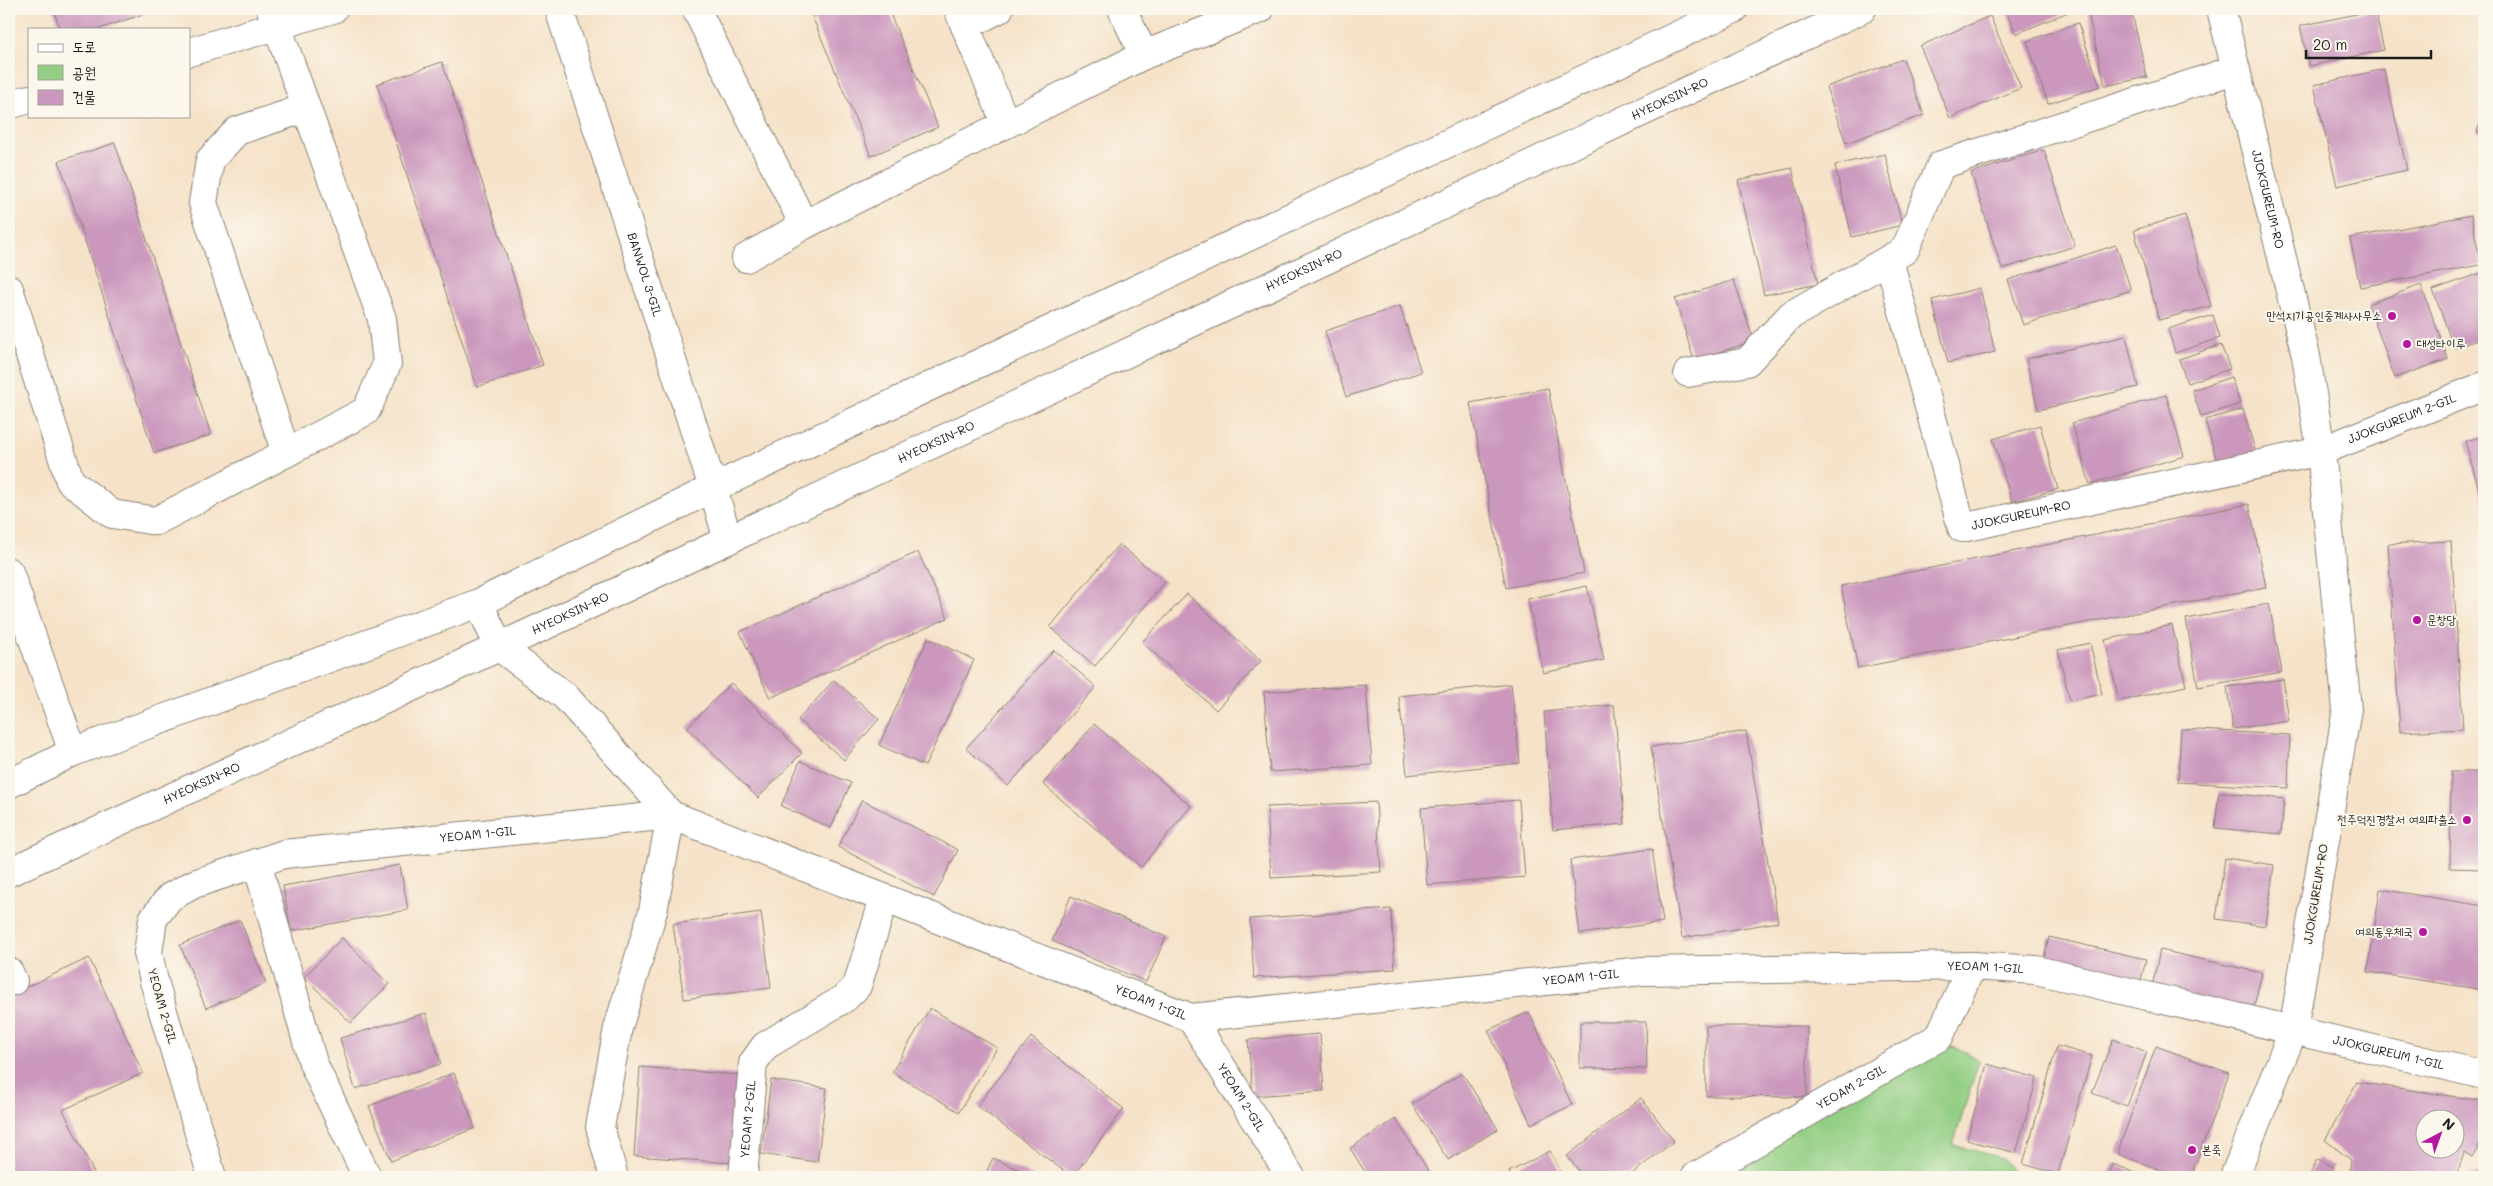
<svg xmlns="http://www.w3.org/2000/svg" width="2493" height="1186" viewBox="0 0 2493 1186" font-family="Mali,'Poor Story',sans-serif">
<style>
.green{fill:#92ce83;stroke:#577550}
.building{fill:#cb97bd;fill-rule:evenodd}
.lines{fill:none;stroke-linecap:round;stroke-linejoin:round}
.minor-casing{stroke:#887f72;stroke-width:30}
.minor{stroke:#fff;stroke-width:28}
.poi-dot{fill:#b5179e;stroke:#fbf7ec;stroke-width:2}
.labels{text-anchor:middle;stroke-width:4;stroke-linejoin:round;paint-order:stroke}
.street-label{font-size:12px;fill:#1c1c1c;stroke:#fbf7ec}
.poi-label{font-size:12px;fill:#1c1c1c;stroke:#fbf7ec;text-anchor:end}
</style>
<rect width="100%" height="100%" fill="#fbf7ec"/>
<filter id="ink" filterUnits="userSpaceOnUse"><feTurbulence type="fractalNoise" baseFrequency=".02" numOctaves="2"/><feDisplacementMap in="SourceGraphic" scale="10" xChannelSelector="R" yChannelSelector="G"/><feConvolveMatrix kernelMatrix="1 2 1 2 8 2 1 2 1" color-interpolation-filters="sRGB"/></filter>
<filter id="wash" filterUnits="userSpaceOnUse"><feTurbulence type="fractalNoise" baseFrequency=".0096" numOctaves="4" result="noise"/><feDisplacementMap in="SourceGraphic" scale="20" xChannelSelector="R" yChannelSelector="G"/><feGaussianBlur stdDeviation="1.12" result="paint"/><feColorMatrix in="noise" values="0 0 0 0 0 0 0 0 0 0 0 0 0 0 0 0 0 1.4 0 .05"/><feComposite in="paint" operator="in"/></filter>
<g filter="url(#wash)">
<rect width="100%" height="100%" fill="#f5e2c8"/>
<path class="green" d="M1943,1044L1966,1052L1979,1061L1953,1145L2002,1158L2017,1177H1713Z"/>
<g id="blocks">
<g class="building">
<path d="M53,9H159L99,29H60Z"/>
<path d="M809,9H888L938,127L871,156Z"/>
<path d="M2005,9H2075L2016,34Z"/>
<path d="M2087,9H2131L2147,77L2105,86Z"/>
<path d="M2375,10L2384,50L2309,66L2300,26Z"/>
<path d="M1990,16L2021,88L1950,118L1920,46Z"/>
<path d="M2078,23L2100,86L2048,104L2027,41Z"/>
<path d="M1903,59L1924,115L1846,143L1826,87Z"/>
<path d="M442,62L543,365L477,387L377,84Z"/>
<path d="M2384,69L2407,170L2337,186L2314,85Z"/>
<path d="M2484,114V135L2477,132Z"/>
<path d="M115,143L211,435L154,453L59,161Z"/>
<path d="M2044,150L2075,246L2002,269L1971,173Z"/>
<path d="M1885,154L1902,225L1852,237L1835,165Z"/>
<path d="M1792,168L1818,284L1764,295L1738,180Z"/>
<path d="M2185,215L2211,306L2159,320L2134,230Z"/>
<path d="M2471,215L2481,265L2360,287L2350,238Z"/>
<path d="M2116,245L2131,290L2023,325L2008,280Z"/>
<path d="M2484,272V338L2454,348L2433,290Z"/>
<path d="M1734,280L1754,341L1694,360L1675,299Z"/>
<path d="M2421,285L2448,359L2395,378L2368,304Z"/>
<path d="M1980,288L1995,352L1948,363L1932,300Z"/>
<path d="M1400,306L1421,372L1346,397L1325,331Z"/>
<path d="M2213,315L2220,338L2175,353L2168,329Z"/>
<path d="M2126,336L2138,387L2038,410L2026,359Z"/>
<path d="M2221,345L2230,369L2187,383L2179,359Z"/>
<path d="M2231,377L2240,404L2201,416L2192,390Z"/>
<path d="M1548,388L1584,573L1506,588L1470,403Z"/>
<path d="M2166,395L2184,456L2090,484L2072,423Z"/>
<path d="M2243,409L2257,457L2219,468L2205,420Z"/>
<path d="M2040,425L2058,489L2012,502L1993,439Z"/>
<path d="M2484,436V507L2465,441Z"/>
<path d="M2249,504L2266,587L1858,668L1841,586Z"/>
<path d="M2451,541L2463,729L2400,732L2388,544Z"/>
<path d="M1119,544L1165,582L1095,666L1050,627Z"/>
<path d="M918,552L948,618L770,698L740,632Z"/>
<path d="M1587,586L1604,660L1543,673L1528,599Z"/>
<path d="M1187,594L1261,661L1216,710L1142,642Z"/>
<path d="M2269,604L2282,672L2198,687L2186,619Z"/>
<path d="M2172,625L2186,686L2119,701L2105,640Z"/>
<path d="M928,638L974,660L925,766L879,745Z"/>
<path d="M2090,643L2102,694L2070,701L2058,650Z"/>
<path d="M1054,650L1096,687L1008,786L966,748Z"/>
<path d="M2283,679L2289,721L2233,729L2227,687Z"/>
<path d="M834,680L879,719L844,760L798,720Z"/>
<path d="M731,683L802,753L758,798L687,728Z"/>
<path d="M1511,684L1520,763L1407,775L1399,696Z"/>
<path d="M1366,685L1372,765L1270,772L1264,692Z"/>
<path d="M1614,705L1625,824L1553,830L1544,712Z"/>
<path d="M1094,724L1191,806L1141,867L1043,784Z"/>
<path d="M2181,729L2290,735L2288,788L2178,782Z"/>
<path d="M1746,731L1778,922L1682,938L1651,747Z"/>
<path d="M800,761L851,783L831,828L781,806Z"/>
<path d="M2451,772H2484V869L2450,868Z"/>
<path d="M2219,792L2284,799L2281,834L2215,828Z"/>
<path d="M862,800L958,850L934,897L838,847Z"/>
<path d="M1519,800L1525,877L1427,885L1421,808Z"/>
<path d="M1376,802L1381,872L1271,878L1267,807Z"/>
<path d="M1652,849L1663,922L1580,934L1570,860Z"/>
<path d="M2225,858L2274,865L2266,926L2216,919Z"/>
<path d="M400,865L408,910L291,931L283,886Z"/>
<path d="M2380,889L2484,906V990L2368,972Z"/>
<path d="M1071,896L1166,937L1146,982L1052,941Z"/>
<path d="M1391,909L1395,969L1254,978L1250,919Z"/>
<path d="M761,912L771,988L684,999L673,924Z"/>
<path d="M240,920L266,983L206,1008L180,945Z"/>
<path d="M2049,937L2146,959L2140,985L2043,963Z"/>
<path d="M342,938L389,984L351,1023L304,977Z"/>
<path d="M2160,950L2262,973L2253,1010L2152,987Z"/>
<path d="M89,958L143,1073L63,1110L96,1177H9V995Z"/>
<path d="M930,1008L997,1048L959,1112L892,1072Z"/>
<path d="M1529,1012L1572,1105L1531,1124L1488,1030Z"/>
<path d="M426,1013L441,1064L355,1089L340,1038Z"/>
<path d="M1580,1022H1646L1647,1069L1580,1068Z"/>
<path d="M1706,1026H1807V1097L1706,1096Z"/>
<path d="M1320,1034L1324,1091L1253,1096L1248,1040Z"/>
<path d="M1031,1037L1124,1109L1072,1177L977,1106Z"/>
<path d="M2113,1039L2147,1052L2127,1106L2092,1093Z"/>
<path d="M2057,1046L2092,1056L2058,1174L2023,1164Z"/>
<path d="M2156,1046L2229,1073L2191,1177H2180L2117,1154Z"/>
<path d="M1987,1064L2037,1078L2016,1153L1967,1140Z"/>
<path d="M640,1067L739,1075L733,1163L634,1156Z"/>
<path d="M454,1073L475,1128L391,1161L369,1106Z"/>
<path d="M1462,1073L1498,1129L1448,1160L1412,1104Z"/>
<path d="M771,1080L827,1088L817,1162L761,1154Z"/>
<path d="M2357,1082L2484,1101V1138L2472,1158L2464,1153L2456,1177H2349L2351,1160L2325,1140ZM2426,1118H2456V1148H2426Z"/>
<path d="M1641,1098L1674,1141L1628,1177H1584L1567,1156Z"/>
<path d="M1396,1119L1432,1177H1368L1350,1148Z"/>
<path d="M1550,1151L1563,1177H1511L1509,1172Z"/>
<path d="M993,1158L1035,1177H984Z"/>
<path d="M2317,1159L2334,1167L2330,1177H2309Z"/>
<path d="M2113,1164L2146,1177H2108Z"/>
<path d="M2484,1170V1177H2466L2465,1176Z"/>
</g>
</g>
</g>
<g filter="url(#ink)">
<use href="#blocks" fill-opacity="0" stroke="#887f72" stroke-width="1"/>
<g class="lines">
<g class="minor-casing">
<g id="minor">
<path id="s1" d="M559,9L713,488L728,540"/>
<path d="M696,9L804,225"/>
<path d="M958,9L1006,124"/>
<path d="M1122,9L1144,55"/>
<path id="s2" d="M2221,9L2306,356L2321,451L2347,709L2293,1031L2234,1177"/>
<path d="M965,26L999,9"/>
<path d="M189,52L333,9"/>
<path d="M9,105L29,99"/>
<path d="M746,258L804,225L1144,55L1260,9"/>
<path id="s3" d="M1889,260L1962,528L2321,451L2484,386"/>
<path d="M9,289L70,481L112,514L156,521L366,411L387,364L382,319L271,9"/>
<path d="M1688,373L1747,362L1791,315L1905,250L1941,165L2234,70"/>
<path d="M286,453L203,203L210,160L237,131L306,108"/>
<path d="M9,572L73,752"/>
<path id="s4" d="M479,603L499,647L565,696L671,815L1191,1018L1643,971L1972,966L2036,970L2484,1075"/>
<path d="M9,784L73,752L479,603L713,488L1734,9"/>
<path d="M257,863L313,1063L367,1177"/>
<path id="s5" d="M9,872L499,647L1862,9"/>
<path d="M9,972L13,981"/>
<path id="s6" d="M1191,1018L1291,1177"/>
<path id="s7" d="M212,1177L154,981L148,953L153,919L170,897L194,884L284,854L671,815L653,911L618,1028L600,1127L614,1177"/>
<path id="s8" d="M743,1177L753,1063L765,1046L845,998L857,986L884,899"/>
<path id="s9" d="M1695,1177L1939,1037L1972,966"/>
</g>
</g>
<use href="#minor" class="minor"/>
</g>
</g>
<g class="poi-dot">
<circle cx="2392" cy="316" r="5"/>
<circle cx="2407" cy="344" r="5"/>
<circle cx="2417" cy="620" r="5"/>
<circle cx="2467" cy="820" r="5"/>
<circle cx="2423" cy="932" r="5"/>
<circle cx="2192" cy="1150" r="5"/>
</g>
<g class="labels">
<g class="street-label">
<text dy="4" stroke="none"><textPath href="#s5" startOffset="1832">HYEOKSIN-RO</textPath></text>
<text dy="4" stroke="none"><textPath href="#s2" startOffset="196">JJOKGUREUM-RO</textPath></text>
<text dy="4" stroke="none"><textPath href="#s5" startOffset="1428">HYEOKSIN-RO</textPath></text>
<text dy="4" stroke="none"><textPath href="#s1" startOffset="279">BANWOL 3-GIL</textPath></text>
<text dy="4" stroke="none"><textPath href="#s3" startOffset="732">JJOKGUREUM 2-GIL</textPath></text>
<text dy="4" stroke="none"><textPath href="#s5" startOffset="1022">HYEOKSIN-RO</textPath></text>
<text dy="4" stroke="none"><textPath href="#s3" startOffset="338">JJOKGUREUM-RO</textPath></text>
<text dy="4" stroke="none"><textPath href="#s5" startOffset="618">HYEOKSIN-RO</textPath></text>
<text dy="4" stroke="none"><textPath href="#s5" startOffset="212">HYEOKSIN-RO</textPath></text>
<text dy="4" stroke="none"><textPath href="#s7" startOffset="612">YEOAM 1-GIL</textPath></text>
<text transform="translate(2316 894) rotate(-81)" y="4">JJOKGUREUM-RO</text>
<text dy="4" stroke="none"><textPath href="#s4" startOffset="1645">YEOAM 1-GIL</textPath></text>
<text dy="4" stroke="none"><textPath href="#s4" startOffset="1240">YEOAM 1-GIL</textPath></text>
<text dy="4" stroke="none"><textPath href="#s4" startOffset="805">YEOAM 1-GIL</textPath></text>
<text transform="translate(162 1006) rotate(74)" y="4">YEOAM 2-GIL</text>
<text dy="4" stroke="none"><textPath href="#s4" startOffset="2058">JJOKGUREUM 1-GIL</textPath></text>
<text dy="4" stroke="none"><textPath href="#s9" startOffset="180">YEOAM 2-GIL</textPath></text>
<text dy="4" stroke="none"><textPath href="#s6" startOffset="94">YEOAM 2-GIL</textPath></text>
<text dy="4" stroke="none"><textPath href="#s8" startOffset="58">YEOAM 2-GIL</textPath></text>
</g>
<g class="poi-label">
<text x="2382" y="320">만석지기공인중계사사무소</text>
<text x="2417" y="348" text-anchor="start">대성타이루</text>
<text x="2427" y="624" text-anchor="start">문창당</text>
<text x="2457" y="824">전주덕진경찰서 여의파출소</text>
<text x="2413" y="936">여의동우체국</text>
<text x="2202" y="1154" text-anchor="start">본죽</text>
</g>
</g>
<rect width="2493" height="1186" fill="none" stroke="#fbf7ec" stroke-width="30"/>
<rect x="28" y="28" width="162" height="90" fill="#fbf7ec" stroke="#a29f99"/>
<rect x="38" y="44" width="25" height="8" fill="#ffffff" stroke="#a29f99"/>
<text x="72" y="52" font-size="15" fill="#1c1c1c">도로</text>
<rect x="38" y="65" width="25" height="15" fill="#92ce83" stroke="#a29f99"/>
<text x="72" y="78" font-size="15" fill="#1c1c1c">공원</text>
<rect x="38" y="90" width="25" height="15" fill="#cb97bd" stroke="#a29f99"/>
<text x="72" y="102" font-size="15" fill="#1c1c1c">건물</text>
<g transform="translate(2440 1134) rotate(41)"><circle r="24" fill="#fbf7ec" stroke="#a29f99"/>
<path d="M0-4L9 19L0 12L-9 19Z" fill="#b5179e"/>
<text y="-8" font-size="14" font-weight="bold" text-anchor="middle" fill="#1c1c1c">N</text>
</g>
<path d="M2306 50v8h125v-8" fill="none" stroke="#1c1c1c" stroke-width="2.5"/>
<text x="2313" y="50" font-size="15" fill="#1c1c1c" stroke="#fbf7ec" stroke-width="4" paint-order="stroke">20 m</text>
</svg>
